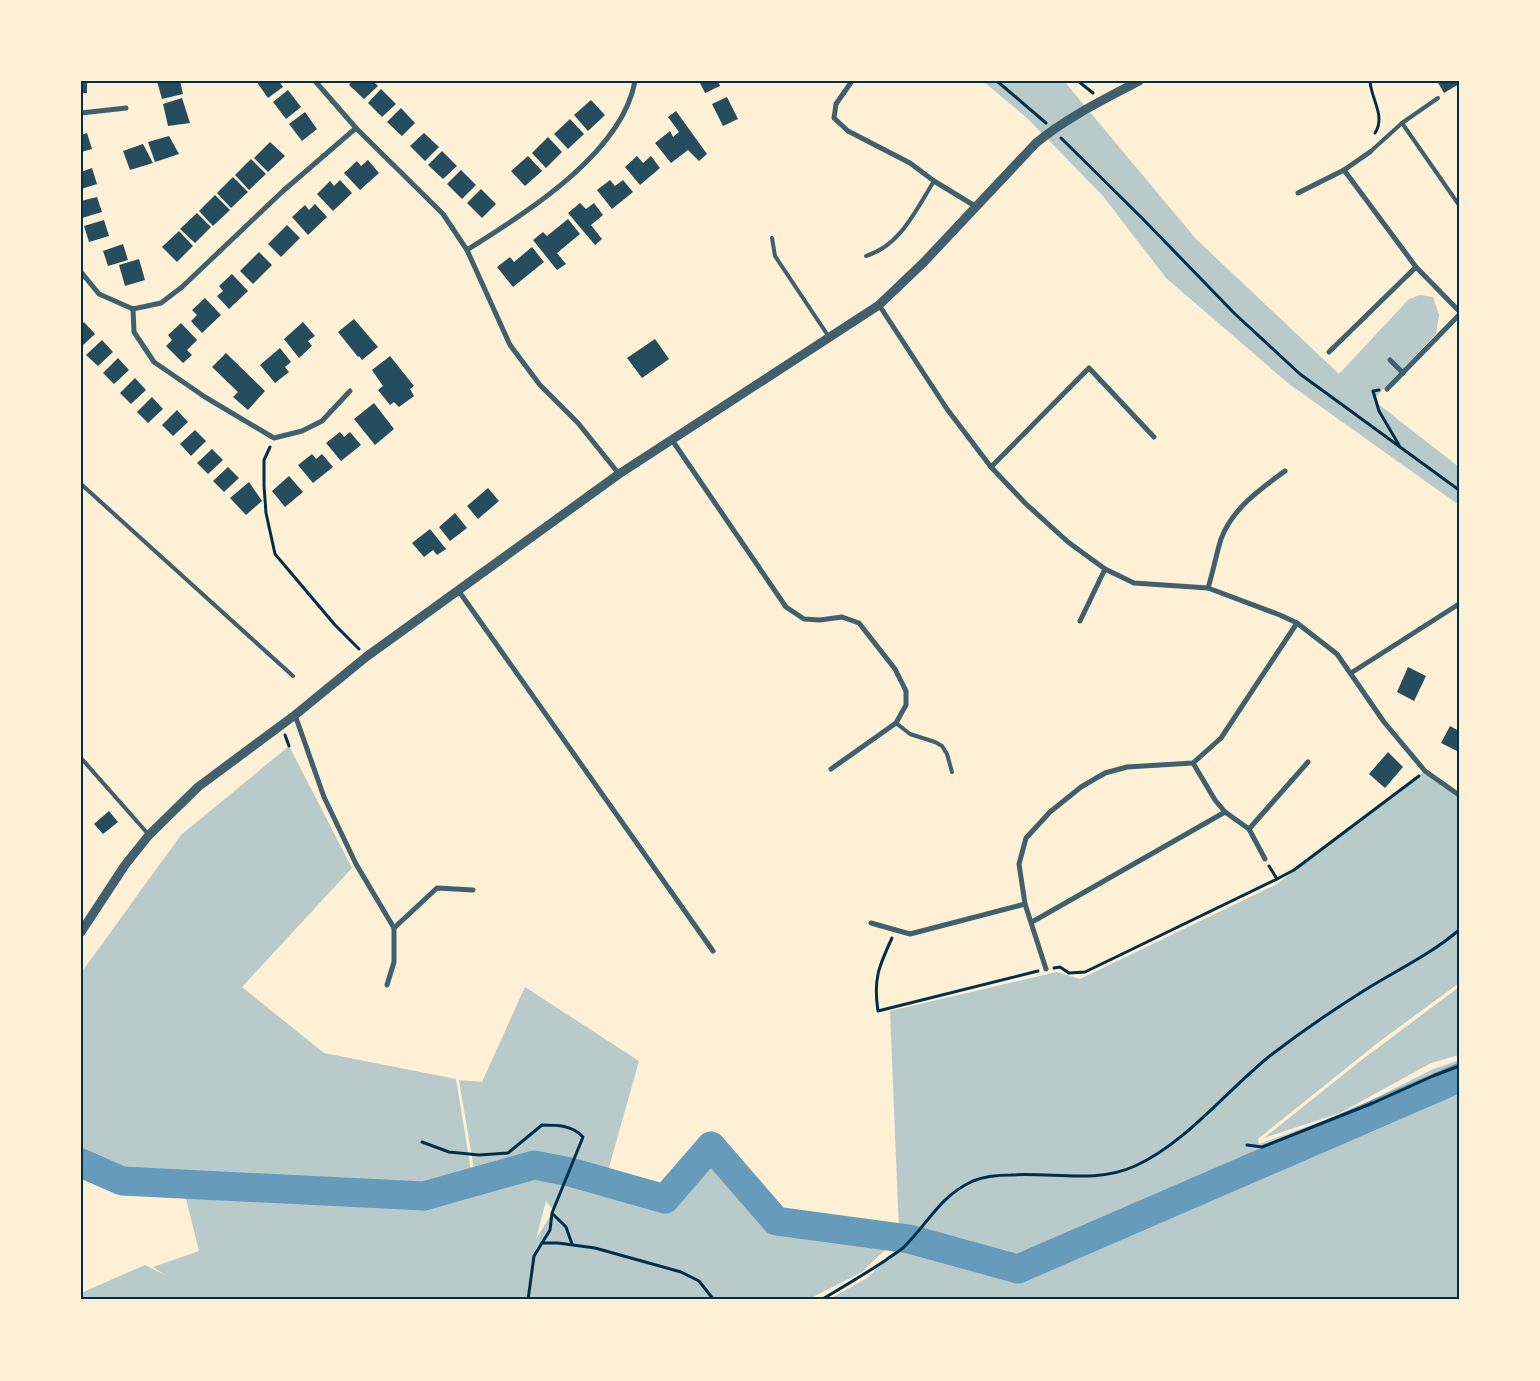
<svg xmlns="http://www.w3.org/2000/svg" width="1540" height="1381" viewBox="0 0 1540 1381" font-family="'Exo 2',sans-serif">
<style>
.green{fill:#b9caca;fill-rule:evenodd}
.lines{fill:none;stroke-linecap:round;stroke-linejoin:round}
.river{stroke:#669bbc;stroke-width:29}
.building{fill:#264d5e}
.path{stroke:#003049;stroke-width:3}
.service{stroke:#3f606c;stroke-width:4}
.minor{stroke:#3f606c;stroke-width:5}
.tertiary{stroke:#3f606c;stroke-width:9}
.neatline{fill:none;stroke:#003049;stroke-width:2}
</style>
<rect width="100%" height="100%" fill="#fdf0d5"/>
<g class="green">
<path d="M983,81H1064L1196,239L1339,374L1409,299L1420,295L1433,297L1439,315L1436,334L1373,400L1459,467V505L1289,384L1166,278L1103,196L1028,119Z"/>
<path d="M289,746L352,868L242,987L324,1053L456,1079L471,1170L412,1184L125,1170L81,1150V973L181,835Z"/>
<path d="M1425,771L1459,795V983L1375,1045L1258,1139L1259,1144L1350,1111L1431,1070L1459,1060V1072L1229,1164L1018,1269L899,1232L890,1011L1057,972L1080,979L1277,884Z"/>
<path d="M525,987L639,1061L604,1185L667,1201L711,1153L776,1226L893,1242L862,1272L807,1300H413L393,1297L81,1300V1293L145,1265L165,1275L153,1267L199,1251L185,1195L426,1203L481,1187L474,1169L459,1080L482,1082ZM546,1201L564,1224L552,1213L536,1239Z"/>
<path d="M1459,987V1055L1431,1063L1340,1113L1264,1138L1359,1062Z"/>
<path d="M1459,1083V1300H828L867,1278L903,1244L1017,1275Z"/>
</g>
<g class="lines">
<path class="river" d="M81,1163L122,1181L424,1196L534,1165L570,1172L665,1199L711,1146L776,1221L909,1239L1018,1269L1459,1078"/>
</g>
<g class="building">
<rect x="81" y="81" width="6" height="12"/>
<path d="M157,81H180L183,94L162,99Z"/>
<path d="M256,81H279L283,87L268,98Z"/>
<path d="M352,81H373L378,86L364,99L349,85Z"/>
<path d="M699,81H718L720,86L705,93Z"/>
<path d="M1437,81H1459V84L1444,93Z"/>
<path d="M381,89L396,104L382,117L368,103Z"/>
<path d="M288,90L301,107L286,119L273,102Z"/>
<path d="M727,97L738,119L723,126L712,104Z"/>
<path d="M182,98L190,123L168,126L163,104Z"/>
<path d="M591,100L605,115L588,131L574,115Z"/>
<path d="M401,108L415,123L402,136L387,122Z"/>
<path d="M676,111L707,154L699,161L688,150L671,163L655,143L670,131L673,137L679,132L668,117Z"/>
<path d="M305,112L317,129L302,141L289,124Z"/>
<path d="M570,119L584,134L568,149L554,134Z"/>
<path d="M87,133L92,149L81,152V135Z"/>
<path d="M424,133L439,147L425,161L410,146Z"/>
<path d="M169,136L179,154L155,162L148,142Z"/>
<path d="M548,137L562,152L546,168L532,153Z"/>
<path d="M270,142L285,156L268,172L254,158Z"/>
<path d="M143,144L153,163L130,170L123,151Z"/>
<path d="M442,151L457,166L443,179L428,165Z"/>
<path d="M528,156L542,171L525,186L511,171Z"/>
<path d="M637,156L643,163L651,156L660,168L640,185L625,167Z"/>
<path d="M251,159L266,174L249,190L235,175Z"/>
<path d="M368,160L379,173L360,190L344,173L357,161L361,166Z"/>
<path d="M92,168L97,184L81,189V172Z"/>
<path d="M461,170L476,185L462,199L447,184Z"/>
<path d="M233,177L248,192L231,208L217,193Z"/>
<path d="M340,180L352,193L333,211L317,194L330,181L334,186Z"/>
<path d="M610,180L615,186L623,180L633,192L612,209L597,190Z"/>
<path d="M481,189L496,204L482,218L467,203Z"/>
<path d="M215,195L230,210L213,226L199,211Z"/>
<path d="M97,197L102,212L82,218L81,201Z"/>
<path d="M580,203L586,209L594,203L603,215L591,225L602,239L595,245L568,213Z"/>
<path d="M315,204L327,217L308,235L292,217L305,205L309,210Z"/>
<path d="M197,213L211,227L195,243L180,229Z"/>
<path d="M568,219L580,234L557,253L566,264L557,270L533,240L543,232L547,236Z"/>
<path d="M104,220L109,236L89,242L84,226Z"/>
<path d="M287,225L300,238L281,257L268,244Z"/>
<path d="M179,231L193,246L177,262L162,247Z"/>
<path d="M123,244L128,260L108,266L103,251Z"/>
<path d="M532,247L544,262L513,287L497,267L510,257L514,262Z"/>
<path d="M259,252L272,265L253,284L240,271Z"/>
<path d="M139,259L145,280L125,286L119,265Z"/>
<path d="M232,274L248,291L229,309L217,296L223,291L219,286Z"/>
<path d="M205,298L221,315L202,333L191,321L197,315L192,310Z"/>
<path d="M354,319L378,347L362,360L359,356L358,357L338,332Z"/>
<path d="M84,322L95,334L81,347V325Z"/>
<path d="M303,322L315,336L308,341L312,346L299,358L284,339Z"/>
<path d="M181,323L197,340L187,350L192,355L183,363L166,346L172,340L168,335Z"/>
<path d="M655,339L669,359L642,378L627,358Z"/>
<path d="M102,340L113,352L98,366L86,355Z"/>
<path d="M280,348L291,362L285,367L289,372L275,383L260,365Z"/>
<path d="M226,353L265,391L248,410L233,397L238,392L212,367Z"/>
<path d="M390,356L414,386L410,389L414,396L399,407L394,402L390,405L378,390L383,386L372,370Z"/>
<path d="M118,358L129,370L114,384L103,373Z"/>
<path d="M135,378L146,390L131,404L120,393Z"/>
<path d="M152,397L163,409L148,423L137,412Z"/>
<path d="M374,403L394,429L375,445L354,419Z"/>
<path d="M177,410L188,422L173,436L162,425Z"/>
<path d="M195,430L206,441L191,456L180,444Z"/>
<path d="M340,432L344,437L350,432L361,445L341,461L326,443Z"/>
<path d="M212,449L223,460L208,474L197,463Z"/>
<path d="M312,454L316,459L322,454L333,467L313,483L298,465Z"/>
<path d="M228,467L239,478L224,492L213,481Z"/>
<path d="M289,476L303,492L285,507L272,491Z"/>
<path d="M249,482L262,501L246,515L230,498Z"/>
<path d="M488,488L499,501L478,519L467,506Z"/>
<path d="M455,513L467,528L450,541L439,527Z"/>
<path d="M430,529L446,549L437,555L433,550L424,557L412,543Z"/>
<path d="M1408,667L1426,676L1414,701L1397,692Z"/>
<path d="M1450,726L1459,731V752L1441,743Z"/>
<path d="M1388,752L1403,767L1385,788L1369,774Z"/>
<path d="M109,811L118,822L103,834L94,824Z"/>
</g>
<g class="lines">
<g class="path">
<path d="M997,81L1046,123"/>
<path d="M1078,81L1093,93"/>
<path d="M1370,81C1371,99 1386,116 1375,133"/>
<path d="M1061,138L1142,218L1235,314L1300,374L1459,490"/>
<path d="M1379,390L1373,391L1379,411L1399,445"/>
<path d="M270,447L264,460V486L266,513L275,554L335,625L359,649"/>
<path d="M285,735L289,746"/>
<path d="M1269,866L1277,879"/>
<path d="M892,938C879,966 873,979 878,1011L1038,971"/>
<path d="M1054,968L1060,967L1069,973L1085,972L1277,879L1294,870L1419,776"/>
<path d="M422,1142L449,1152L479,1155L508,1153L542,1125C557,1125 572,1125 583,1137L552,1213L550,1230L542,1243"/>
<path d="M1247,1145L1262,1147L1373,1103L1433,1076L1459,1066"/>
<path d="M553,1214L566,1227L572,1244"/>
<path d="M528,1300L534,1256L542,1243H558L595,1248L681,1272L699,1281L714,1300"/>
<path d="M821,1300C843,1287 865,1274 886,1260C892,1255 899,1252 905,1246C929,1222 940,1196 973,1181C985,1176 998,1175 1011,1175C1052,1172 1096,1184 1135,1166C1185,1144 1228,1089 1271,1055C1301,1032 1333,1010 1365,990C1397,970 1430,955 1459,930"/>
</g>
<g class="service">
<path d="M1402,123L1459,205"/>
<path d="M1370,152L1402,123L1438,98"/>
<path d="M772,238L775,256L829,337"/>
<path d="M866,256C900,246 916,210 934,181"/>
<path d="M81,484L293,676"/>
<path d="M896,723L910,734L935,742L942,746L947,754L952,772"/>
<path d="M81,758L149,835"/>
</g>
<g class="minor">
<path d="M315,81L356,128L443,214L467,250L510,345L540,385L578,423L619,474"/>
<path d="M852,81L836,104L834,118L848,131L910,163L934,181L975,206"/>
<path d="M81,113L126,108"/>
<path d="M1344,170L1416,267L1459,311"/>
<path d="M1298,193L1344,170L1370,152"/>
<path d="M467,250C525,213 622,154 635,81"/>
<path d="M81,272L99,294L133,309L161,303L182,287L283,191L356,128"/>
<path d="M879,305L947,409L991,467L1025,503L1068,542L1105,569L1134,583L1208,588L1280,615L1297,623L1337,654L1384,722L1425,771L1459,795"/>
<path d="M133,309L134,332L154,362L205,397L274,438L302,431L322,421L350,391"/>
<path d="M1329,352L1416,267"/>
<path d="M1390,360L1403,373"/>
<path d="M1387,389L1459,315"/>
<path d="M672,440L786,607L804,619L820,620L842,617L859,623L895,669L906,691V705L896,723L831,769"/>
<path d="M991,467L1089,368L1154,437"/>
<path d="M1208,588C1213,572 1216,555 1221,539C1232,509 1260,489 1285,471"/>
<path d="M458,590L713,951"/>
<path d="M1080,621L1105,569"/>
<path d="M1351,673L1459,604"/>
<path d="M295,715L324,797L356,864L394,928V962L387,985"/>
<path d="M1193,763L1215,800L1225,812L1249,829L1265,859"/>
<path d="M1249,829L1308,762"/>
<path d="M1032,922L1225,812"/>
<path d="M871,923L910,934L1025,904"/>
<path d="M394,928L437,888L473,890"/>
<path d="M1046,969L1025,904L1019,864L1026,838L1050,812L1081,787L1105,773L1127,767L1193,763L1221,738L1297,623"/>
</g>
<path class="tertiary" d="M81,932L125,865L149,835L198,787L295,715L366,657L619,474L879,305L924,262L1036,143C1066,118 1103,100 1139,81"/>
</g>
<rect width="1540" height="1381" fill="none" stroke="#fdf0d5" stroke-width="165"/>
<rect x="82" y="82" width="1376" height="1216" class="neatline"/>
</svg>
